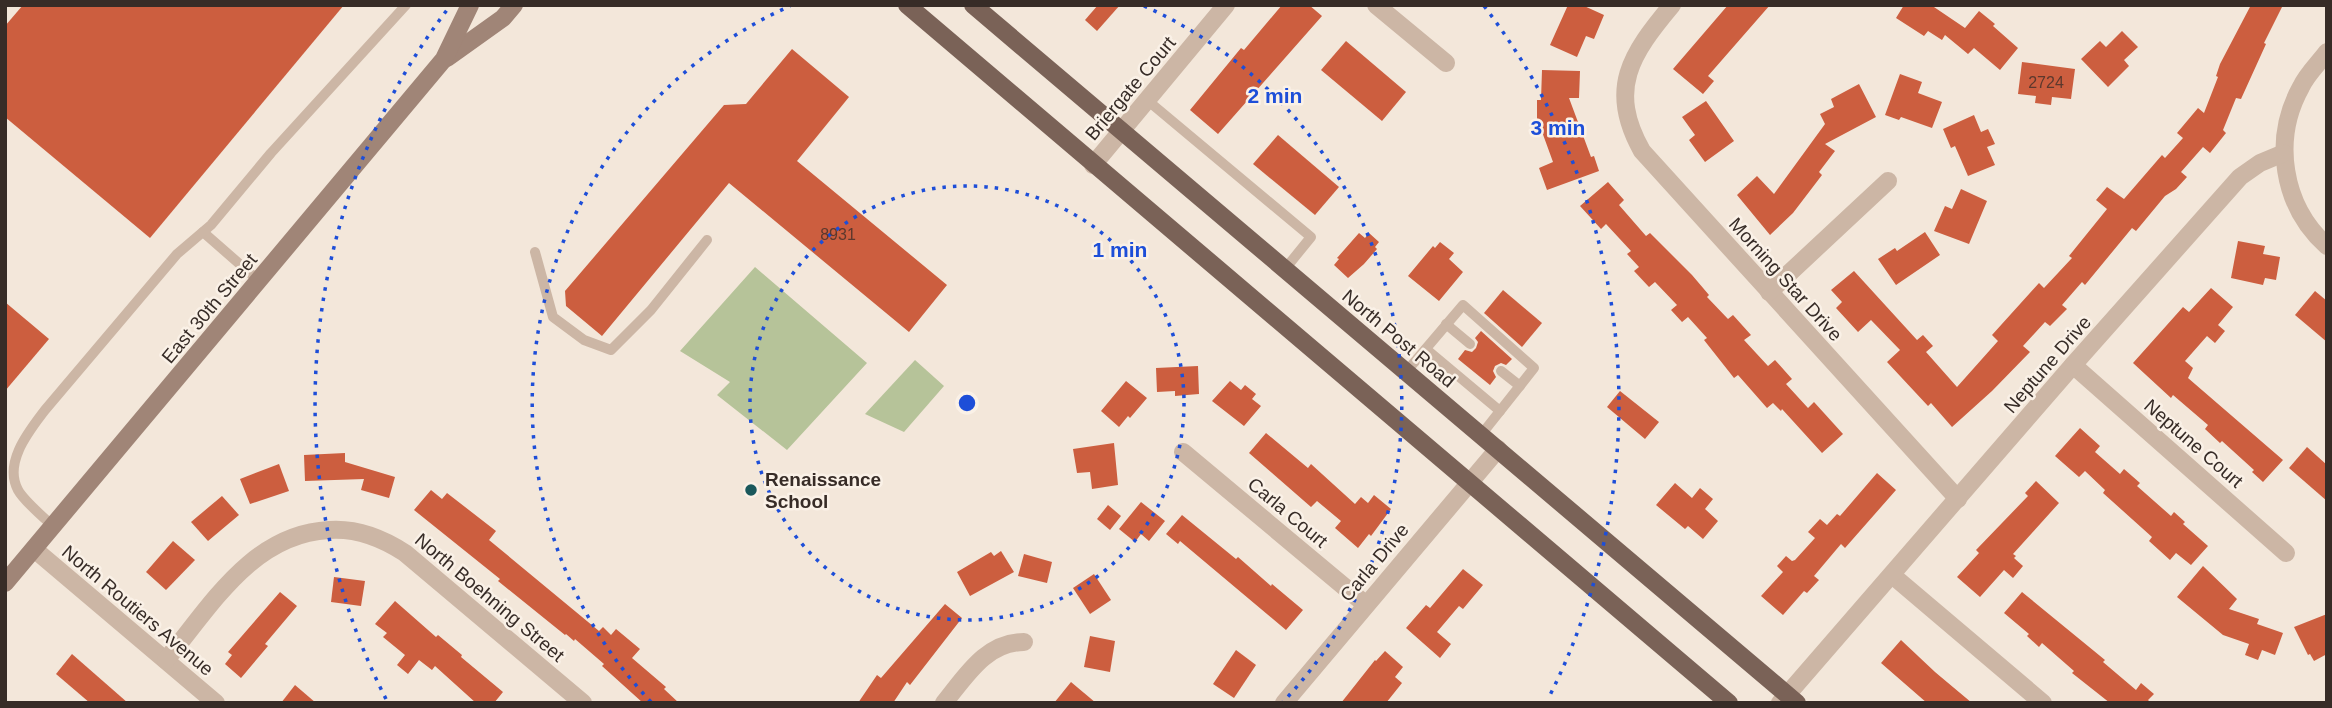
<svg xmlns="http://www.w3.org/2000/svg" width="2332" height="708" viewBox="0 0 2332 708" font-family="Arial,sans-serif">
<style>
.green{fill:#b6c399}
.building{fill:#cc5e3f}
.lines{fill:none;stroke-linecap:round;stroke-linejoin:round}
.lane{stroke:#ccb6a5;stroke-width:10}
.street{stroke:#ccb6a5;stroke-width:18}
.secondary{stroke:#a08577;stroke-width:18}
.primary{stroke:#7a6257;stroke-width:18}
.ring{fill:none;stroke:#1d4ed8;stroke-width:3.5;stroke-dasharray:3.5 7}
.poi-dot{fill:#1a585b;stroke:#faf1e7;stroke-width:2.5}
.labels{text-anchor:middle;stroke-width:5;stroke-linejoin:round;paint-order:stroke}
.number-label{font-size:16px;fill:#5c382d}
.street-label{font-size:19px;fill:#372c27;stroke:#faf1e7}
.poi-label{font-size:19px;font-weight:bold;fill:#372c27;stroke:#faf1e7;text-anchor:start}
.centre{fill:#1d4ed8;stroke:#faf1e7;stroke-width:3.5}
.ring-label{font-size:21px;text-anchor:middle;font-weight:bold;fill:#1d4ed8;stroke:#faf1e7;stroke-width:5;stroke-linejoin:round;paint-order:stroke}
</style>
<rect width="100%" height="100%" fill="#f3e7da"/>
<g class="green">
<path d="M755,267L867,363L787,450L717,395L730,382L680,351Z"/>
<path d="M915,360L944,386L904,432L865,414Z"/>
</g>
<g class="building">
<path d="M23,5H344L150,238L5,117V26Z"/>
<path d="M1098,5H1120L1097,31L1085,20Z"/>
<path d="M1282,5H1309L1322,16L1218,134L1190,110L1241,48L1244,50Z"/>
<path d="M1568,5H1582L1604,15L1594,39L1586,36L1577,57L1550,45Z"/>
<path d="M1728,5H1770L1708,76L1714,81L1703,94L1673,69Z"/>
<path d="M1904,5H1931L1965,28L1979,11L1995,24L1993,26L2018,48L2000,70L1974,48L1968,54L1945,35L1942,40L1928,31L1924,36L1896,18Z"/>
<path d="M2251,5H2283L2264,43L2266,44L2241,99L2236,98L2223,130L2226,133L2210,153L2203,147L2181,172L2187,177L2176,189L2165,196L2136,231L2132,228L2085,285L2082,282L2062,305L2067,309L2050,326L2045,322L2023,346L2030,352L1992,391L1952,427L1931,403L1928,406L1887,362L1900,350L1871,320L1858,332L1836,308L1842,302L1831,290L1854,271L1917,340L1923,335L1933,346L1926,352L1957,387L1998,341L1992,335L2039,283L2044,288L2072,258L2069,256L2107,209L2096,200L2107,187L2124,199L2162,155L2165,158L2183,138L2177,133L2198,108L2204,113L2218,77L2216,76L2220,64Z"/>
<path d="M2122,31L2138,47L2124,60L2129,66L2108,87L2081,59L2100,41L2106,47Z"/>
<path d="M1346,41L1406,92L1382,121L1321,70Z"/>
<path d="M792,49L849,97L797,161L947,285L909,332L729,183L602,336L566,306L565,291L724,105L746,104Z"/>
<path d="M2022,62L2075,69L2071,99L2052,97L2051,105L2035,103L2036,96L2018,94Z"/>
<path d="M1542,70L1580,71L1579,98H1569L1591,157L1594,156L1599,171L1547,190L1539,168L1553,162L1537,118V100H1541Z"/>
<path d="M1900,74L1922,82L1918,93L1942,102L1932,128L1901,117L1899,120L1885,115Z"/>
<path d="M1859,84L1876,117L1825,144L1835,151L1819,172L1822,175L1793,213L1770,235L1737,195L1757,176L1774,194L1825,124L1820,114L1834,107L1831,99Z"/>
<path d="M1706,101L1734,141L1705,162L1689,140L1695,135L1682,117Z"/>
<path d="M1974,115L1981,132L1988,129L1995,144L1987,147L1995,165L1968,176L1955,146L1951,148L1943,129Z"/>
<path d="M1278,135L1339,187L1315,215L1253,164Z"/>
<path d="M1608,182L1624,200L1619,205L1646,236L1650,233L1692,275L1709,295L1707,297L1728,319L1733,315L1751,335L1744,340L1768,366L1775,360L1792,379L1786,384L1808,408L1814,402L1843,434L1822,453L1782,409L1781,411L1773,403L1767,408L1738,375L1734,378L1704,340L1707,338L1688,317L1682,322L1671,310L1677,305L1655,282L1649,287L1634,271L1639,267L1627,254L1631,251L1606,224L1601,229L1580,206Z"/>
<path d="M1961,189L1987,201L1969,244L1934,231L1945,206L1952,209Z"/>
<path d="M1925,232L1940,255L1896,285L1878,259L1895,248L1897,251Z"/>
<path d="M1359,233L1365,238L1369,233L1379,242L1375,247L1377,249L1364,264L1348,278L1334,265L1339,259L1337,258Z"/>
<path d="M2238,241L2265,246L2263,254L2280,257L2276,280L2265,278L2263,285L2231,278Z"/>
<path d="M1440,242L1454,253L1449,259L1463,272L1439,301L1408,276L1433,246L1435,248Z"/>
<path d="M2211,288L2233,307L2218,325L2225,331L2215,343L2207,336L2185,361L2193,368L2188,378L2283,460L2263,482L2252,472L2254,470L2222,441L2220,443L2205,429L2208,425L2173,395L2171,398L2133,363L2183,307L2189,312Z"/>
<path d="M1503,290L1542,323L1522,347L1484,313Z"/>
<path d="M2315,291L2327,301V342L2295,315Z"/>
<path d="M5,302L49,339L5,391Z"/>
<path d="M1481,331L1512,359L1506,365L1501,363L1495,366L1493,371L1496,377L1490,385L1458,359L1465,350L1472,352L1476,348L1478,342L1475,338Z"/>
<path d="M1198,366L1199,394L1175,396V391L1157,392L1156,368Z"/>
<path d="M1126,381L1147,398L1130,418L1128,416L1119,427L1101,411Z"/>
<path d="M1230,381L1241,390L1245,385L1256,394L1252,399L1261,406L1244,426L1212,401Z"/>
<path d="M1620,391L1659,422L1645,439L1607,407Z"/>
<path d="M2080,428L2100,446L2095,452L2120,474L2124,469L2140,483L2137,486L2171,516L2174,512L2185,522L2183,524L2208,546L2191,565L2176,553L2170,560L2149,541L2152,537L2103,493L2105,490L2085,471L2079,477L2055,456Z"/>
<path d="M1266,433L1308,468L1311,464L1355,504L1361,497L1368,503L1374,495L1391,509L1371,536L1369,534L1358,548L1335,528L1341,521L1317,501L1311,507L1249,453Z"/>
<path d="M1114,443L1118,485L1092,489L1090,472L1077,473L1073,449Z"/>
<path d="M2307,447L2327,465V501L2289,468Z"/>
<path d="M345,453V462L395,477L389,498L361,490L364,479L305,481L304,455Z"/>
<path d="M279,464L289,491L250,504L240,479Z"/>
<path d="M1877,473L1896,490L1845,548L1841,544L1814,576L1819,580L1807,593L1804,591L1783,615L1761,596L1783,572L1777,566L1786,556L1792,561L1795,560L1815,538L1808,532L1820,519L1827,525L1837,514L1840,516Z"/>
<path d="M2036,481L2059,503L2013,554L2016,556L2014,558L2023,566L2013,578L2004,570L1980,597L1957,577L1979,553L1976,550L2028,496L2025,493Z"/>
<path d="M1675,483L1692,498L1700,488L1713,499L1705,509L1718,521L1703,539L1688,526L1685,529L1656,505Z"/>
<path d="M431,490L442,499L447,493L496,531L489,540L599,631L603,627L611,635L616,629L640,649L632,658L666,687L664,689L679,703H643L602,666L604,664L575,639L574,641L566,634L565,635L498,581L500,579L414,510Z"/>
<path d="M222,496L239,515L208,541L191,522Z"/>
<path d="M1141,502L1165,521L1149,541L1141,534L1135,542L1119,529Z"/>
<path d="M1108,505L1121,516L1110,530L1097,519Z"/>
<path d="M1182,515L1236,559L1238,557L1271,586L1272,584L1303,610L1286,630L1180,541L1178,544L1166,534Z"/>
<path d="M173,541L195,560L166,590L146,572Z"/>
<path d="M1001,551L1014,572L970,596L957,572L991,552L994,556Z"/>
<path d="M1024,554L1052,562L1047,583L1018,576Z"/>
<path d="M2203,566L2237,599L2229,609L2259,619L2257,624L2283,633L2275,655L2262,650L2258,660L2245,655L2249,644L2223,635L2177,597Z"/>
<path d="M1463,569L1483,585L1463,609L1459,606L1437,632L1451,644L1440,658L1406,628L1426,605L1430,608Z"/>
<path d="M1094,574L1111,600L1090,614L1073,588Z"/>
<path d="M334,577L365,581L361,606L331,602Z"/>
<path d="M280,592L297,606L265,644L268,646L241,678L225,664L232,655L228,652Z"/>
<path d="M2022,592L2105,660L2103,662L2136,690L2141,683L2154,694L2148,700L2151,703H2110L2072,673L2074,671L2042,643L2039,647L2027,636L2029,634L2004,613Z"/>
<path d="M395,601L436,637L438,635L462,655L461,657L503,692L494,703H476L435,666L432,670L419,660L408,674L397,665L405,655L383,637L387,633L375,624Z"/>
<path d="M945,604L962,618L910,685L907,682L893,703H858L877,675L881,678Z"/>
<path d="M2327,614V654L2314,661L2310,654L2308,655L2294,627Z"/>
<path d="M1090,636L1115,641L1110,672L1084,667Z"/>
<path d="M1901,640L1935,672L1972,703H1927L1881,663Z"/>
<path d="M1236,650L1256,665L1234,698L1213,684Z"/>
<path d="M1385,651L1403,667L1395,677L1402,683L1386,703H1341L1375,660L1376,661Z"/>
<path d="M72,654L128,703H90L56,674Z"/>
<path d="M1071,682L1096,703H1054Z"/>
<path d="M295,685L316,703H281Z"/>
</g>
<g class="lines">
<g class="lane">
<path d="M1147,100L1311,237L1285,269"/>
<path d="M203,232L259,281"/>
<path d="M535,252L553,317L584,340L611,350L651,310L707,240"/>
<path d="M1446,324L1470,344"/>
<path d="M1426,349L1500,411"/>
<path d="M1501,371L1520,386"/>
<path d="M1406,372L1463,305L1534,368L1481,435"/>
<path d="M53,526C43,517 24,501 18,490C3,462 30,430 45,410L177,254L211,225L271,153L406,5"/>
</g>
<g class="street">
<path d="M1376,5L1446,63"/>
<path d="M1672,5C1631,54 1607,89 1642,151L1958,499"/>
<path d="M2327,52C2318,64 2307,74 2301,87C2272,139 2282,206 2327,246"/>
<path d="M1093,165L1226,5"/>
<path d="M1769,292L1888,181"/>
<path d="M2073,365L2286,553"/>
<path d="M1183,452L1365,604"/>
<path d="M34,549L216,703"/>
<path d="M1892,575L2043,703"/>
<path d="M166,660C211,606 252,534 329,530C356,528 382,538 405,553L583,703"/>
<path d="M944,703C966,676 986,642 1024,642"/>
<path d="M1284,703L1498,449"/>
<path d="M1780,703L2073,365L2240,177L2260,163L2284,153"/>
</g>
<g class="secondary">
<path d="M447,58L503,18L514,5"/>
<path d="M5,583L444,59L470,5"/>
</g>
<g class="primary">
<path d="M907,5L1729,703"/>
<path d="M973,5L1797,703"/>
</g>
</g>
<g class="ring">
<circle cx="967" cy="403" r="217"/>
<path d="M651 702A435 435 0 0 1 790 6M1144 6A435 435 0 0 1 1283 702"/>
<path d="M386 699A652 652 0 0 1 450 6M1484 6A652 652 0 0 1 1548 699"/>
</g>
<circle class="poi-dot" cx="751" cy="490" r="7"/>
<g class="labels">
<g class="number-label">
<text x="2046" y="88">2724</text>
<text x="838" y="240">8931</text>
</g>
<g class="street-label">
<text transform="translate(1130 88) rotate(-50)" y="7">Briergate Court</text>
<text transform="translate(1786 279) rotate(48)" y="7">Morning Star Drive</text>
<text transform="translate(209 308) rotate(-50)" y="7">East 30th Street</text>
<text transform="translate(1399 338) rotate(40)" y="7">North Post Road</text>
<text transform="translate(2047 364) rotate(-49)" y="7">Neptune Drive</text>
<text transform="translate(2194 443) rotate(41)" y="7">Neptune Court</text>
<text transform="translate(1288 512) rotate(40)" y="7">Carla Court</text>
<text transform="translate(1374 562) rotate(-50)" y="7">Carla Drive</text>
<text transform="translate(490 597) rotate(40)" y="7">North Boehning Street</text>
<text transform="translate(138 610) rotate(40)" y="7">North Routiers Avenue</text>
</g>
<g class="poi-label">
<text x="765" y="486">Renaissance<tspan x="765" dy="22">School</tspan></text>
</g>
</g>
<circle cx="967" cy="403" r="10" class="centre"/>
<g class="ring-label">
<text x="1275" y="103">2 min</text>
<text x="1558" y="135">3 min</text>
<text x="1120" y="257">1 min</text>
</g>
<rect width="2332" height="708" fill="none" stroke="#372c27" stroke-width="14"/>
</svg>
